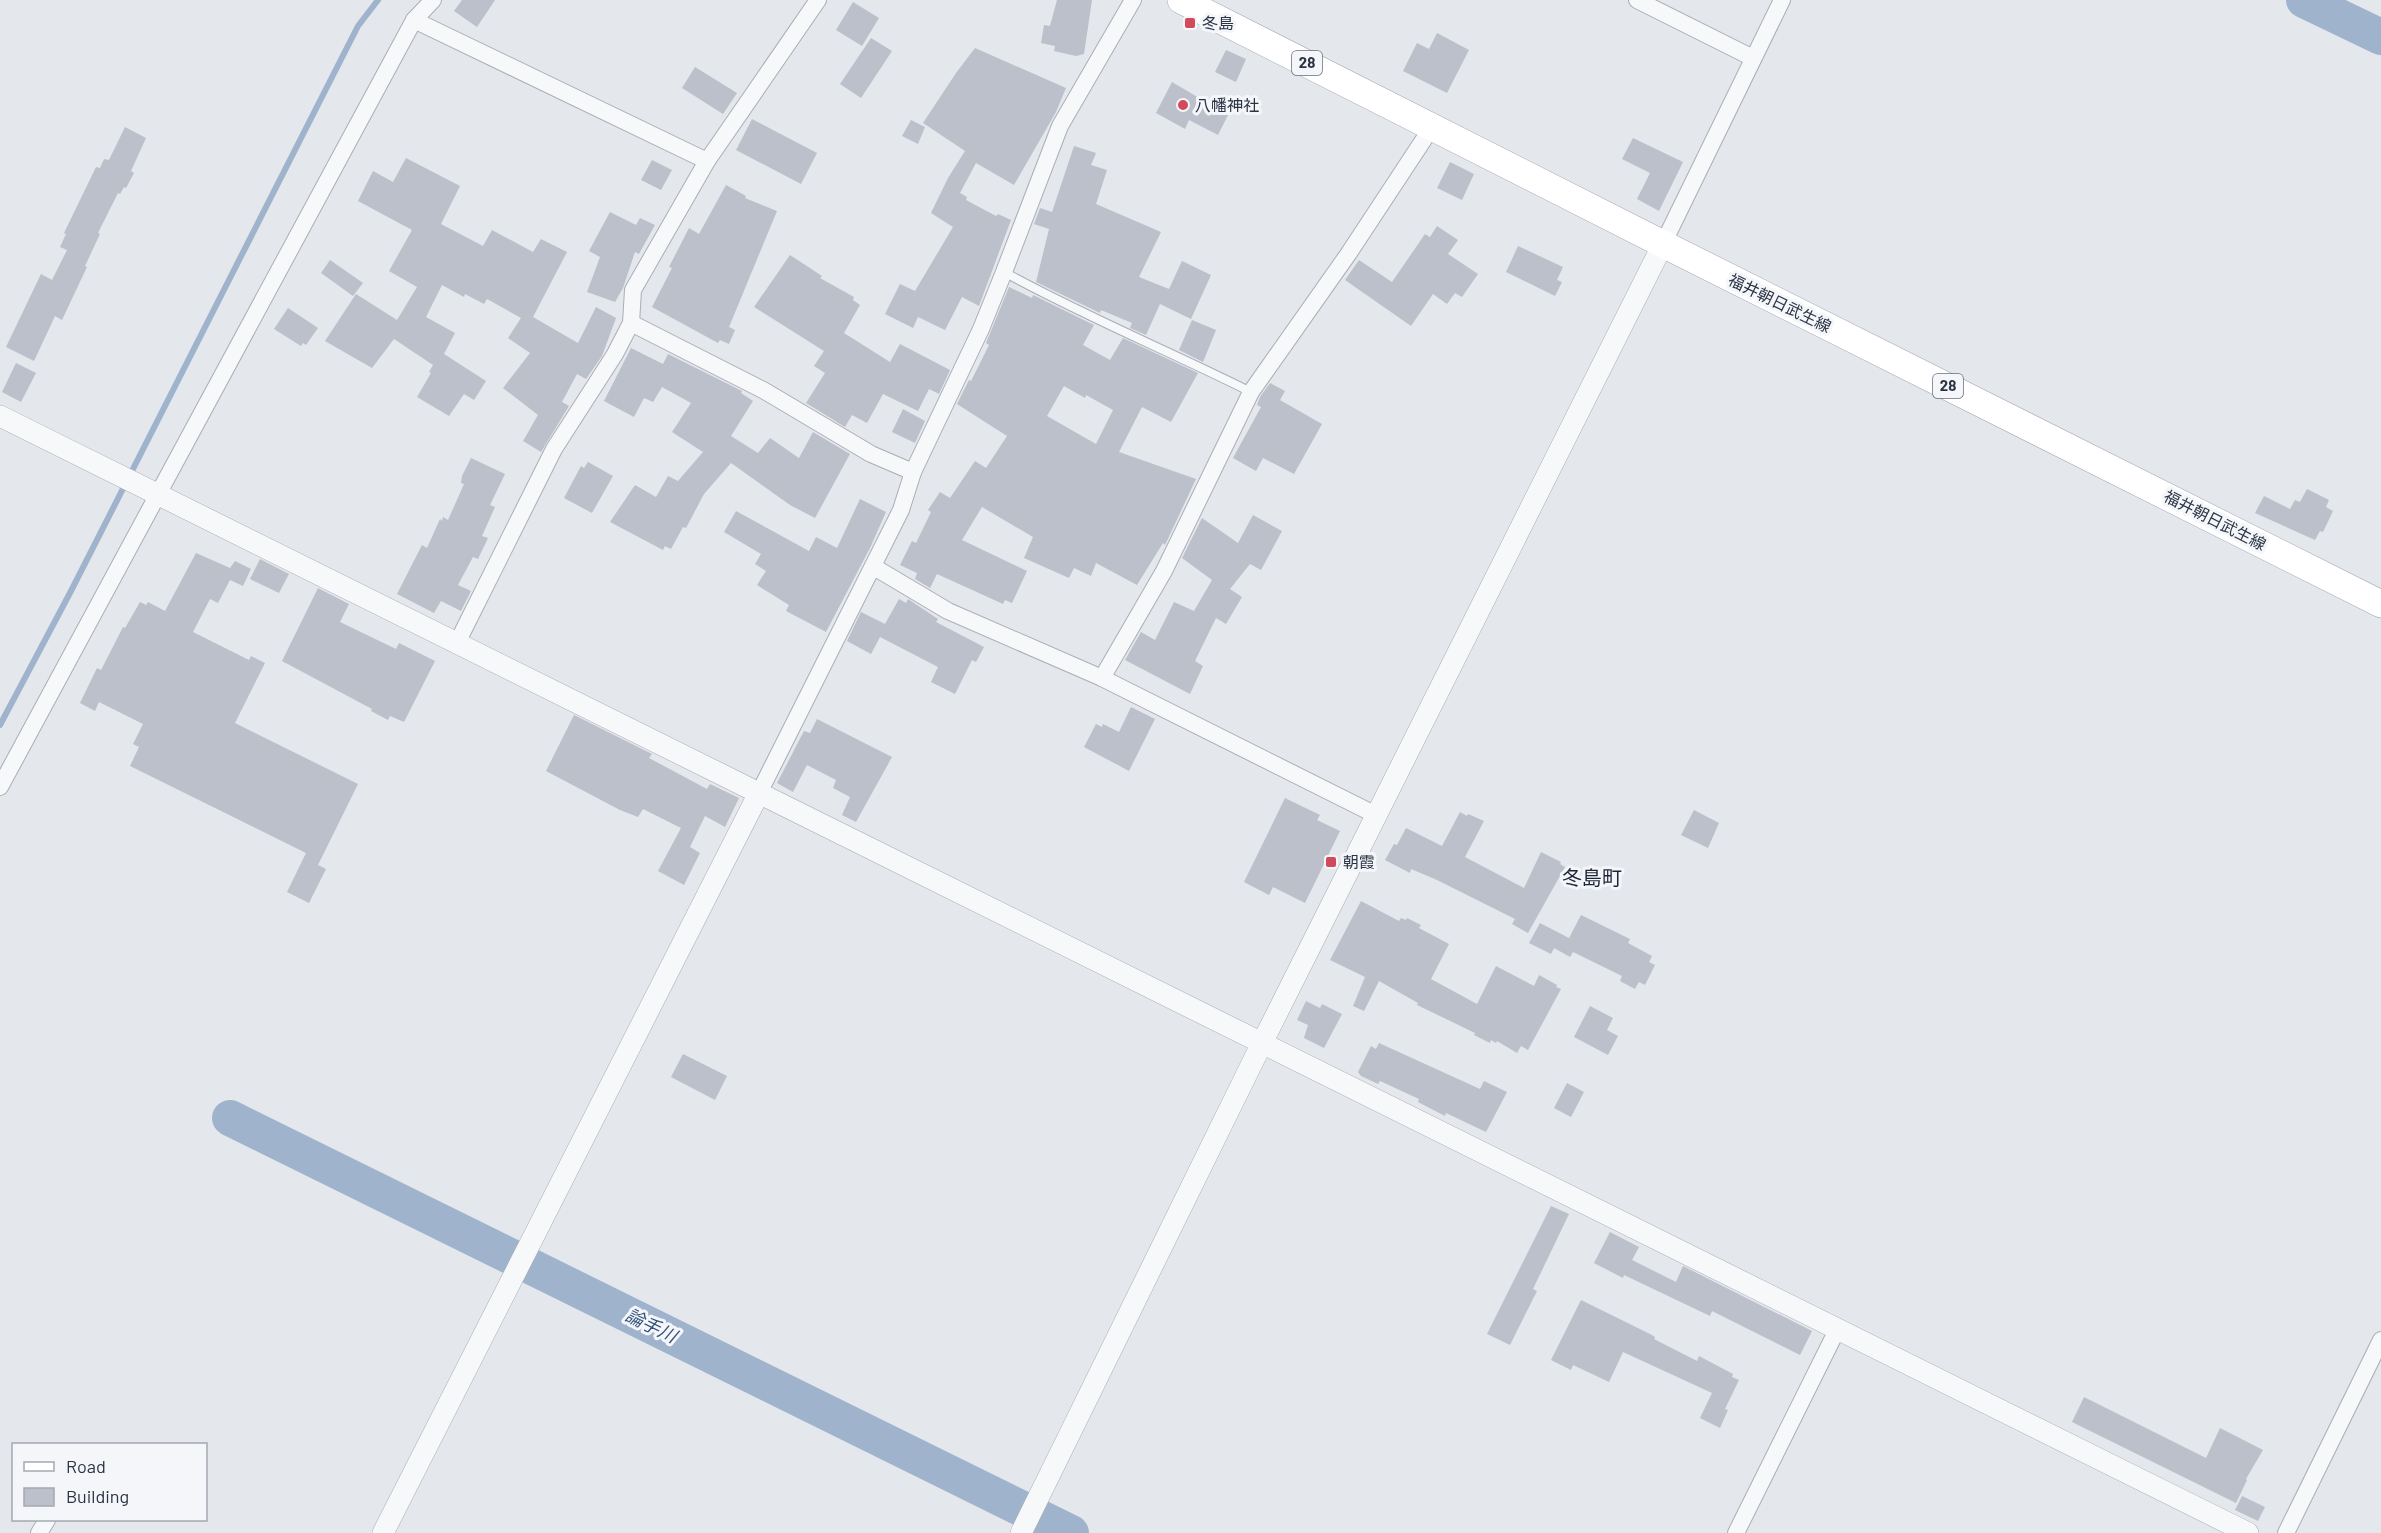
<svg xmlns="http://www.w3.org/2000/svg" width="2381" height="1533" viewBox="0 0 2381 1533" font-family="Barlow,'Noto Sans JP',sans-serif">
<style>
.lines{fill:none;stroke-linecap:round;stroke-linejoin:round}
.stream{stroke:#9fb4cc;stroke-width:6}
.river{stroke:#9fb4cc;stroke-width:36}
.building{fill:#bbc0ca;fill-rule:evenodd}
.service-casing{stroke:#a9aeb7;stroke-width:10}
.minor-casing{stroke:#a9aeb7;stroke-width:18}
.tertiary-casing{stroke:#a9aeb7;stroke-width:22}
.primary-casing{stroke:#a3abb8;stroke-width:28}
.service{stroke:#f7f8fa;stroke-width:8}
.minor{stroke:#f7f8fa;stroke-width:16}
.tertiary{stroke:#f7f8fa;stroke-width:21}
.primary{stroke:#fff;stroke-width:27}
.poi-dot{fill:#d1495b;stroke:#f4f6f9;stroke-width:2}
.labels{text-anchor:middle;stroke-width:6;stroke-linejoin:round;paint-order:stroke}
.shield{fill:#f4f6f9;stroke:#676e7b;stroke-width:1.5}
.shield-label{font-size:15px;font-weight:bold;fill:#2b3445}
.poi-label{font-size:16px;fill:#2b3445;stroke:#f4f6f9;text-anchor:start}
.street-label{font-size:16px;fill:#2b3445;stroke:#f4f6f9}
.water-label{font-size:18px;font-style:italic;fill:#34527a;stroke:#f4f6f9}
.quarter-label{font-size:20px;fill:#1d2536;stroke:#f4f6f9}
</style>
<rect width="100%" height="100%" fill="#e4e7ec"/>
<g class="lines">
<path class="stream" d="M0,725L71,591L358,26L378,0"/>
<g class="river">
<path d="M2304,0L2381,37"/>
<path d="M230,1118L1071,1533"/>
</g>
</g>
<g class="building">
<path d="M462,0H495L477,27L454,11Z"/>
<path d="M1057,0H1092L1084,54L1076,56L1054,51L1055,46L1041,43L1044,25L1050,26Z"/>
<path d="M853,2L879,18L862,46L836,30Z"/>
<path d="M1437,33L1469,50L1447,93L1403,71L1417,43L1429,49Z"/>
<path d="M871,38L892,51L861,98L840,84Z"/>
<path d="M975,48L1066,88L1056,112L1014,185L976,163L960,193L967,197L966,200L996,216L998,214L1011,220L979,306L962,297L945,330L918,317L913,328L885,314L900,284L915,291L953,227L931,213L948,178L965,151L923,123L956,73Z"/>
<path d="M1226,50L1246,59L1236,82L1215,72Z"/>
<path d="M695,67L737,93L723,114L682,88Z"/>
<path d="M1172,82L1228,115L1218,135L1189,120L1185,129L1156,113Z"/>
<path d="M752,119L817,153L801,184L736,150Z"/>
<path d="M911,120L925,127L918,144L902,136Z"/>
<path d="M125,127L146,138L131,171L134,173L126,188L124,187L120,194L118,193L98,233L100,234L85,266L87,267L62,320L55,316L34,361L6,347L41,274L52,280L67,250L60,247L66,234L64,233L96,167L100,168L104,159L109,160Z"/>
<path d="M1633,138L1683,162L1659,211L1637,199L1650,173L1622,159Z"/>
<path d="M1074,146L1096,153L1091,165L1107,170L1096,204L1161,232L1139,277L1169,289L1182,261L1211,275L1191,319L1160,304L1146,335L1130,328L1132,323L1101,310L1100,313L1036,282L1049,229L1034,224L1040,208L1052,212Z"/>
<path d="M406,158L460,186L441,224L483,246L492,230L533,252L541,239L567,252L533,317L578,343L596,307L616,318L602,356L586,379L577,374L562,402L569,406L541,452L523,441L538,415L503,388L530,353L508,338L521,318L487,299L484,304L465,294L464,297L442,285L426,317L455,333L444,354L486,381L474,400L464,394L449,416L417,397L431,373L429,372L433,365L394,339L372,368L325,341L356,294L397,320L417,287L389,271L412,230L358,201L373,171L393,182Z"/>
<path d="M652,160L672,170L661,190L641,180Z"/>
<path d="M1450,162L1474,174L1462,200L1437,188Z"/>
<path d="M726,185L746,196L745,198L777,211L729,327L735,330L729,344L720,340L718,343L652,307L672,268L669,267L689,228L699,234Z"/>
<path d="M610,212L636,225L640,218L655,225L639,254L635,252L623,288L615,302L587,292L600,257L589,251Z"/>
<path d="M1437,226L1458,240L1448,254L1478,274L1462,297L1455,293L1447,304L1433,294L1411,326L1345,280L1359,260L1392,282L1425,234L1430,237Z"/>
<path d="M1518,246L1563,267L1557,280L1562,282L1555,296L1506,272Z"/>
<path d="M790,255L822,276L820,278L854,297L853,300L860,305L844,333L890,362L900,344L950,370L939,394L929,389L918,411L883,394L867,423L852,415L845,427L806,403L825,373L814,366L824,351L754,307Z"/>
<path d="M330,260L363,283L353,296L321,273Z"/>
<path d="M1009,287L1032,298L1033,295L1094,325L1083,345L1110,360L1123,338L1198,373L1171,422L1142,407L1119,452L1196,479L1165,545L1163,543L1137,585L1096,563L1091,576L1074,568L1069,578L1024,558L1033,537L982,507L962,540L1027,571L1012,603L1005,600L1003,604L937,574L930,588L915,579L917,573L900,565L912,541L916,543L931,512L928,510L940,492L950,498L975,461L986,468L1007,436L957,404L969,380L971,381L989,345L986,343ZM1064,386L1085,398L1086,395L1113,410L1096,444L1047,416Z"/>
<path d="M288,308L318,328L306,345L303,343L301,346L274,329Z"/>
<path d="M1192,320L1216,330L1203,362L1179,350Z"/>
<path d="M631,348L663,364L668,354L742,391L741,393L753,401L731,436L758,453L770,438L799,458L813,432L850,454L815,518L790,505L731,463L704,494L686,528L683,527L671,549L665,546L663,550L610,522L635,485L656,497L668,476L678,481L703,452L672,432L691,403L662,387L653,402L644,398L634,417L604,401Z"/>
<path d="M16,363L36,373L21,402L2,392Z"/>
<path d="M1270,383L1285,391L1280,400L1322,424L1294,474L1263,458L1256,471L1233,458L1261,407L1257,405L1260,397Z"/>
<path d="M903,409L925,421L915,443L892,432Z"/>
<path d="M471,458L505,474L490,505L495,507L482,536L488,538L478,559L473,557L458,585L471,591L461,611L441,601L434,613L397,594L422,545L427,548L440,519L442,521L443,517L448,520L464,484L461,483L462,476Z"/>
<path d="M588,462L613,476L592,513L564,498L581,466L584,468Z"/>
<path d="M2307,489L2329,500L2326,507L2333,511L2323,532L2320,531L2315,540L2255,513L2264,496L2290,509L2295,500L2300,502Z"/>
<path d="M860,499L886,512L870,548L826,632L786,611L789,605L757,585L766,571L755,564L761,554L724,532L736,511L809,551L816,537L837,548Z"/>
<path d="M1253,515L1282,531L1261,570L1250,564L1230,589L1242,597L1226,624L1216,618L1195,661L1203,666L1190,694L1125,660L1141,632L1155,640L1174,602L1194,611L1212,580L1182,558L1202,518L1238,543Z"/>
<path d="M196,553L230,568L235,561L251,569L243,586L230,580L218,603L210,599L193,632L249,660L251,656L265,663L235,723L358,784L318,865L326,869L309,903L287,892L306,853L130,766L139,747L133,744L143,724L99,702L95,711L80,703L97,668L101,670L123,627L125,628L140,602L146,605L148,602L165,611Z"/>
<path d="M260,559L289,574L279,593L250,579Z"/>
<path d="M318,588L349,604L340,622L396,649L399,643L435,661L404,722L390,716L388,720L371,711L372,709L282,661Z"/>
<path d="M899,599L906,603L908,599L938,619L936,622L984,647L976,662L972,660L955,694L931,682L938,667L880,637L871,654L847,641L861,612L885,624Z"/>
<path d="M1131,707L1155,719L1129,771L1084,747L1096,724L1102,727L1103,724L1119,732Z"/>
<path d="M574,715L652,754L649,758L707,789L710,784L739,798L725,827L705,816L690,847L700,853L684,885L658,871L681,828L643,809L638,817L620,810L546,771Z"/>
<path d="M817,719L892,757L856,822L842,815L850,797L833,788L836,780L807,765L793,792L777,783L804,731L810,733Z"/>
<path d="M1285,798L1320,815L1317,820L1340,831L1305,903L1273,887L1269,895L1244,882Z"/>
<path d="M1694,810L1719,823L1708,848L1681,835Z"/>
<path d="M1460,812L1467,816L1468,814L1484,821L1465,857L1524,888L1541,852L1561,862L1560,864L1565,867L1528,933L1512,924L1515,919L1437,880L1411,869L1410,873L1385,860L1394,844L1397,845L1406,828L1442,846Z"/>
<path d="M1361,901L1399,921L1401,918L1406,920L1407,918L1421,925L1419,928L1449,944L1431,979L1477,1004L1496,966L1534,986L1539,975L1557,985L1556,987L1561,989L1528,1050L1521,1046L1517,1053L1497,1041L1496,1043L1491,1040L1490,1043L1474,1035L1475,1033L1417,1005L1418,1003L1379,981L1364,1011L1353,1006L1365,977L1330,960Z"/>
<path d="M1581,915L1630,939L1628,943L1652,956L1649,962L1655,965L1645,985L1639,982L1635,989L1620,981L1622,976L1573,952L1570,957L1554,948L1551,954L1529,943L1540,923L1569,938Z"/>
<path d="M1306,1001L1320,1008L1322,1004L1342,1014L1324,1048L1304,1038L1308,1025L1297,1020Z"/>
<path d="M1590,1006L1613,1018L1607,1030L1618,1036L1608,1055L1574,1037Z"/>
<path d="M1379,1043L1480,1089L1484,1081L1507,1092L1486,1132L1446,1113L1445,1116L1418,1102L1419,1099L1380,1081L1378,1084L1361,1076L1358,1072L1371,1046L1376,1049Z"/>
<path d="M683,1054L727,1076L715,1100L671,1077Z"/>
<path d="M1567,1083L1584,1092L1571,1117L1554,1108Z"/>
<path d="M1551,1206L1569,1214L1533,1289L1537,1291L1510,1345L1487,1334Z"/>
<path d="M1610,1232L1639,1247L1632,1260L1676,1282L1683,1266L1812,1331L1800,1355L1712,1311L1710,1316L1624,1275L1623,1278L1594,1263Z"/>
<path d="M1581,1300L1650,1334L1655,1337L1654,1339L1697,1361L1699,1356L1733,1374L1732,1377L1739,1380L1725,1409L1728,1410L1720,1428L1700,1418L1712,1393L1623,1352L1609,1382L1573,1365L1571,1370L1551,1360Z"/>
<path d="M2084,1397L2206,1458L2220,1428L2263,1450L2246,1479L2247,1480L2236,1503L2072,1422Z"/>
<path d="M2242,1496L2265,1507L2258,1521L2235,1510Z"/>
</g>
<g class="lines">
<g class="service-casing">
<path id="service" d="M1004,272C1084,316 1169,351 1251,392"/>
</g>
<g class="minor-casing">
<g id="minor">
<path d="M1637,0L1753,58"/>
<path d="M414,20L707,161"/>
<path d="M1663,244L1782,0"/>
<path d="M631,323L763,390L871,454L913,472"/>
<path d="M874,567L948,611L1102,678L1376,815"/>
<path d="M457,643L554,449L615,354L631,323L633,290L707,161L818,0"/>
<path d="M1102,678L1164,571L1251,392L1349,253L1432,127"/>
<path d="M0,787L414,20L433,0"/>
<path d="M758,795L901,510L913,472L981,329L1004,272L1060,126L1133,0"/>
<path d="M39,1533L47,1520"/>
<path d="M1736,1533L1837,1330"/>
<path d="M2286,1533L2381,1340"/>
</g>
</g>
<g class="tertiary-casing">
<g id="tertiary">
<path d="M0,416L2248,1533"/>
<path d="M383,1533L758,795"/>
<path d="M1021,1533L1262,1043L1663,244"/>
</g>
</g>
<g class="primary-casing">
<path id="primary" d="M1181,0L1663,244L2381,604"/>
</g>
<use href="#service" class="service"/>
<use href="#minor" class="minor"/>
<use href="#tertiary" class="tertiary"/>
<use href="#primary" class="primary"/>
</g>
<g class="poi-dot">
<rect x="1184" y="17" width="12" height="12" rx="3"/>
<circle cx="1183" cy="105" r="6"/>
<rect x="1325" y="856" width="12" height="12" rx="3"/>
</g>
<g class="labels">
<g class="shield">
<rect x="1292" y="51" width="30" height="24" rx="4.5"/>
<rect x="1933" y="374" width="30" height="24" rx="4.5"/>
</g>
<g class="shield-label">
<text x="1307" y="68">28</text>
<text x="1948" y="391">28</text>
</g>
<g class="poi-label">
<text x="1202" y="29">冬島</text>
<text x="1195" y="111">八幡神社</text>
<text x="1343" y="868">朝霞</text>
</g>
<g class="street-label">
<text transform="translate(1780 303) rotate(26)" y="6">福井朝日武生線</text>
<text transform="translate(2215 520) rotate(27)" y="6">福井朝日武生線</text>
</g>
<g class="water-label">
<text transform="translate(651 1326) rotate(26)" y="6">論手川</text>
</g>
<g class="quarter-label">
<text x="1592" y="885">冬島町</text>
</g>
</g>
<rect x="12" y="1443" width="195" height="78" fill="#f4f6f9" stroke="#a4a8b1" stroke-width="1.5"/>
<rect x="24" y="1462" width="30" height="9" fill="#ffffff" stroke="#a4a8b1" stroke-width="1.5"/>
<text x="66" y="1473" font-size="18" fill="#2b3445">Road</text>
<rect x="24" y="1488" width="30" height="18" fill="#bbc0ca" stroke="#a4a8b1" stroke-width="1.5"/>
<text x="66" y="1503" font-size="18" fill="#2b3445">Building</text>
</svg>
